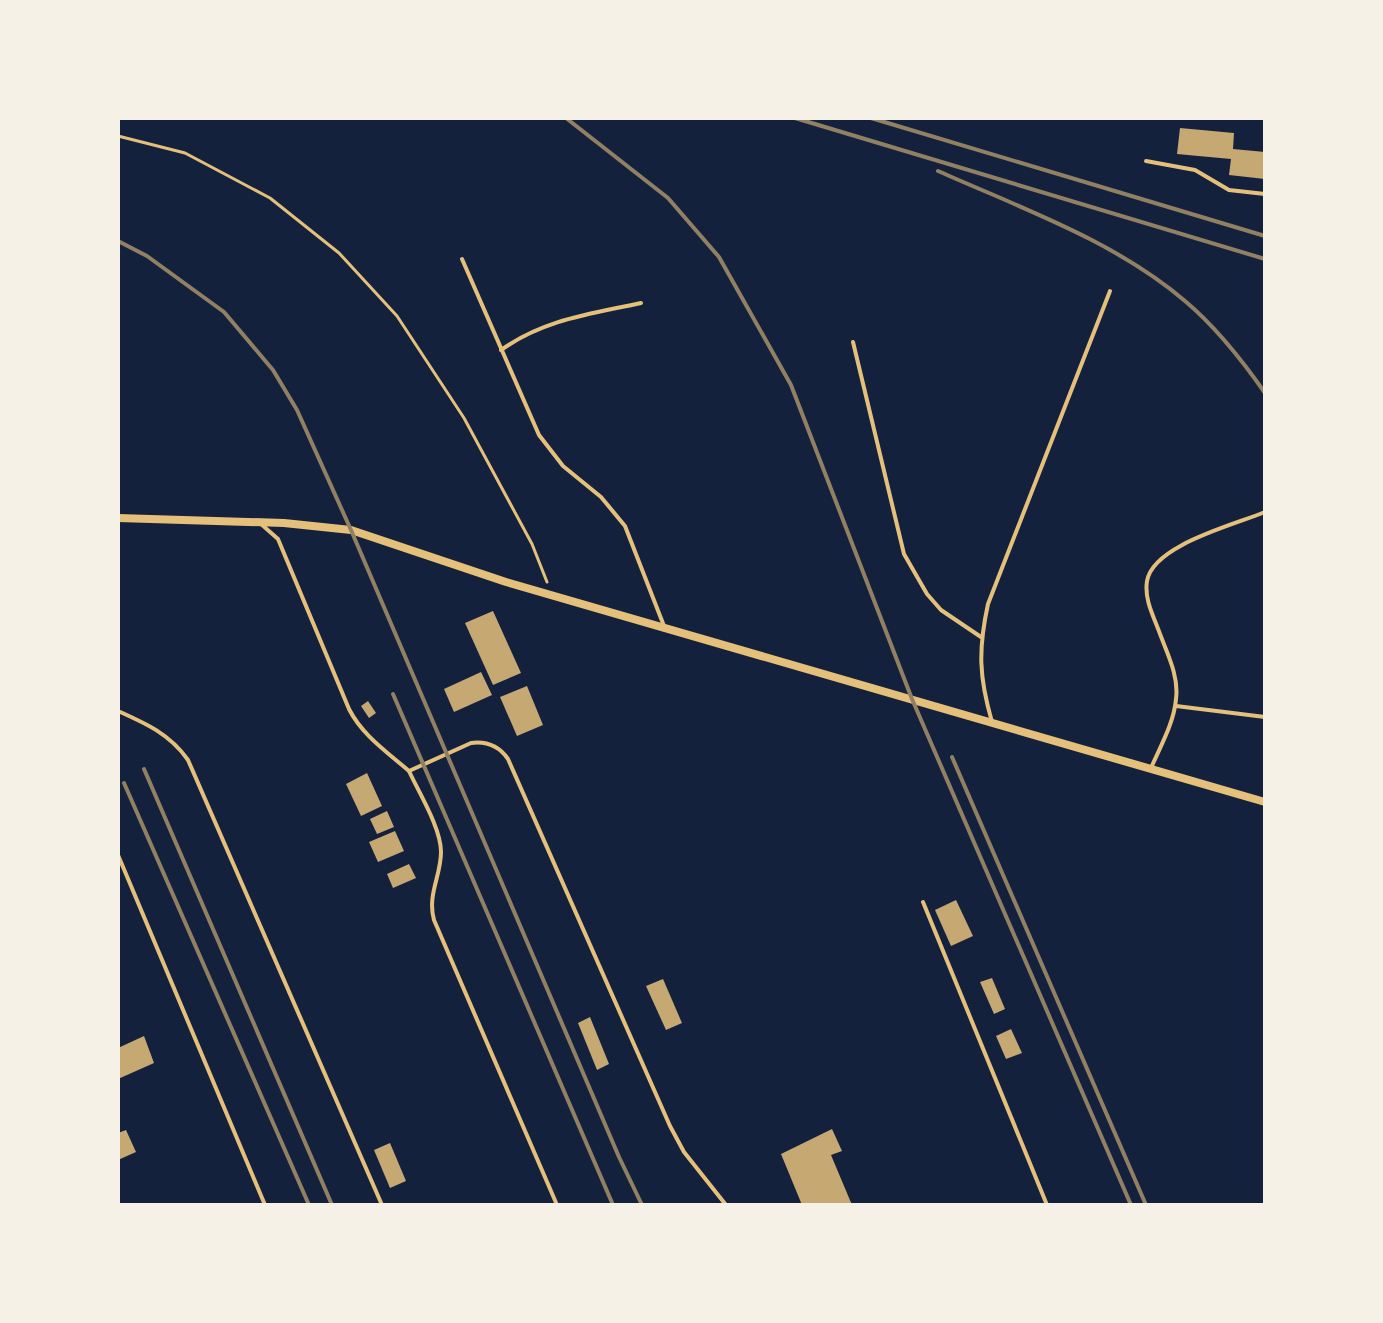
<svg xmlns="http://www.w3.org/2000/svg" width="1383" height="1323" viewBox="0 0 1383 1323" font-family="'Alegreya Sans',sans-serif">
<style>
.building{fill:#c6a872}
.lines{fill:none;stroke-linecap:round;stroke-linejoin:round}
.path{stroke:#e5c07b;stroke-width:3}
.service{stroke:#e5c07b;stroke-width:4}
.minor{stroke:#e5c07b;stroke-width:8}
.rail{stroke:#918062;stroke-width:4}
</style>
<rect width="100%" height="100%" fill="#14213d"/>
<g class="building">
<path d="M1180,128L1234,133L1233,149L1265,152V179L1229,175L1231,159L1177,154Z"/>
<path d="M493,611L521,673L493,685L465,623Z"/>
<path d="M481,672L492,695L454,712L444,689Z"/>
<path d="M527,686L543,725L517,736L500,697Z"/>
<path d="M368,701L376,713L369,718L361,706Z"/>
<path d="M367,773L382,806L361,816L346,784Z"/>
<path d="M387,811L394,827L377,834L370,819Z"/>
<path d="M395,831L404,851L378,862L369,842Z"/>
<path d="M409,864L416,878L393,888L387,874Z"/>
<path d="M956,900L973,936L951,946L935,910Z"/>
<path d="M992,978L1005,1009L994,1014L980,982Z"/>
<path d="M663,979L682,1023L666,1030L646,986Z"/>
<path d="M590,1017L609,1064L597,1070L578,1023Z"/>
<path d="M1011,1029L1022,1053L1006,1059L996,1036Z"/>
<path d="M144,1036L154,1063L118,1079V1048Z"/>
<path d="M832,1129L842,1151L831,1155L852,1205H802L781,1154Z"/>
<path d="M126,1130L136,1152L118,1160V1133Z"/>
<path d="M390,1143L406,1181L390,1188L374,1150Z"/>
</g>
<g class="lines">
<path class="path" d="M118,136L185,153L270,198L339,253L397,316L464,418L532,544L547,582"/>
<g class="service">
<path d="M1146,161L1195,170L1229,190L1265,194"/>
<path d="M462,259L539,435L563,466L601,497L625,526L664,626"/>
<path d="M853,342L904,554L927,594L941,610L981,637"/>
<path d="M501,350C545,319 591,314 641,303"/>
<path d="M261,524L278,539L349,709C362,735 387,752 409,771L471,743C487,741 499,746 508,759L670,1126L684,1152L726,1205"/>
<path d="M1176,706L1265,717"/>
<path d="M118,711C145,723 170,734 188,760L382,1205"/>
<path d="M992,722C979,677 978,650 988,604L1110,291"/>
<path d="M1151,768C1160,747 1174,723 1176,699C1179,677 1168,655 1160,634C1154,617 1144,600 1147,581C1153,545 1234,525 1265,512"/>
<path d="M409,771C419,793 441,828 441,852C441,876 427,895 434,920L557,1205"/>
<path d="M118,855L265,1205"/>
<path d="M923,902L1047,1205"/>
</g>
<path class="minor" d="M118,518L284,523L351,530L506,582L1265,802"/>
<g class="rail">
<path d="M566,118L668,198L719,257L791,385L912,699L1131,1205"/>
<path d="M795,118L1265,259"/>
<path d="M871,118L1265,236"/>
<path d="M938,171C1021,208 1115,241 1185,301C1216,327 1242,360 1265,393"/>
<path d="M118,241L147,256L224,312L273,370L297,410L351,530L619,1157L642,1205"/>
<path d="M393,694L613,1205"/>
<path d="M952,757L1146,1205"/>
<path d="M144,769L332,1205"/>
<path d="M124,783L309,1205"/>
</g>
</g>
<rect width="1383" height="1323" fill="none" stroke="#f6f1e7" stroke-width="240"/>
</svg>
